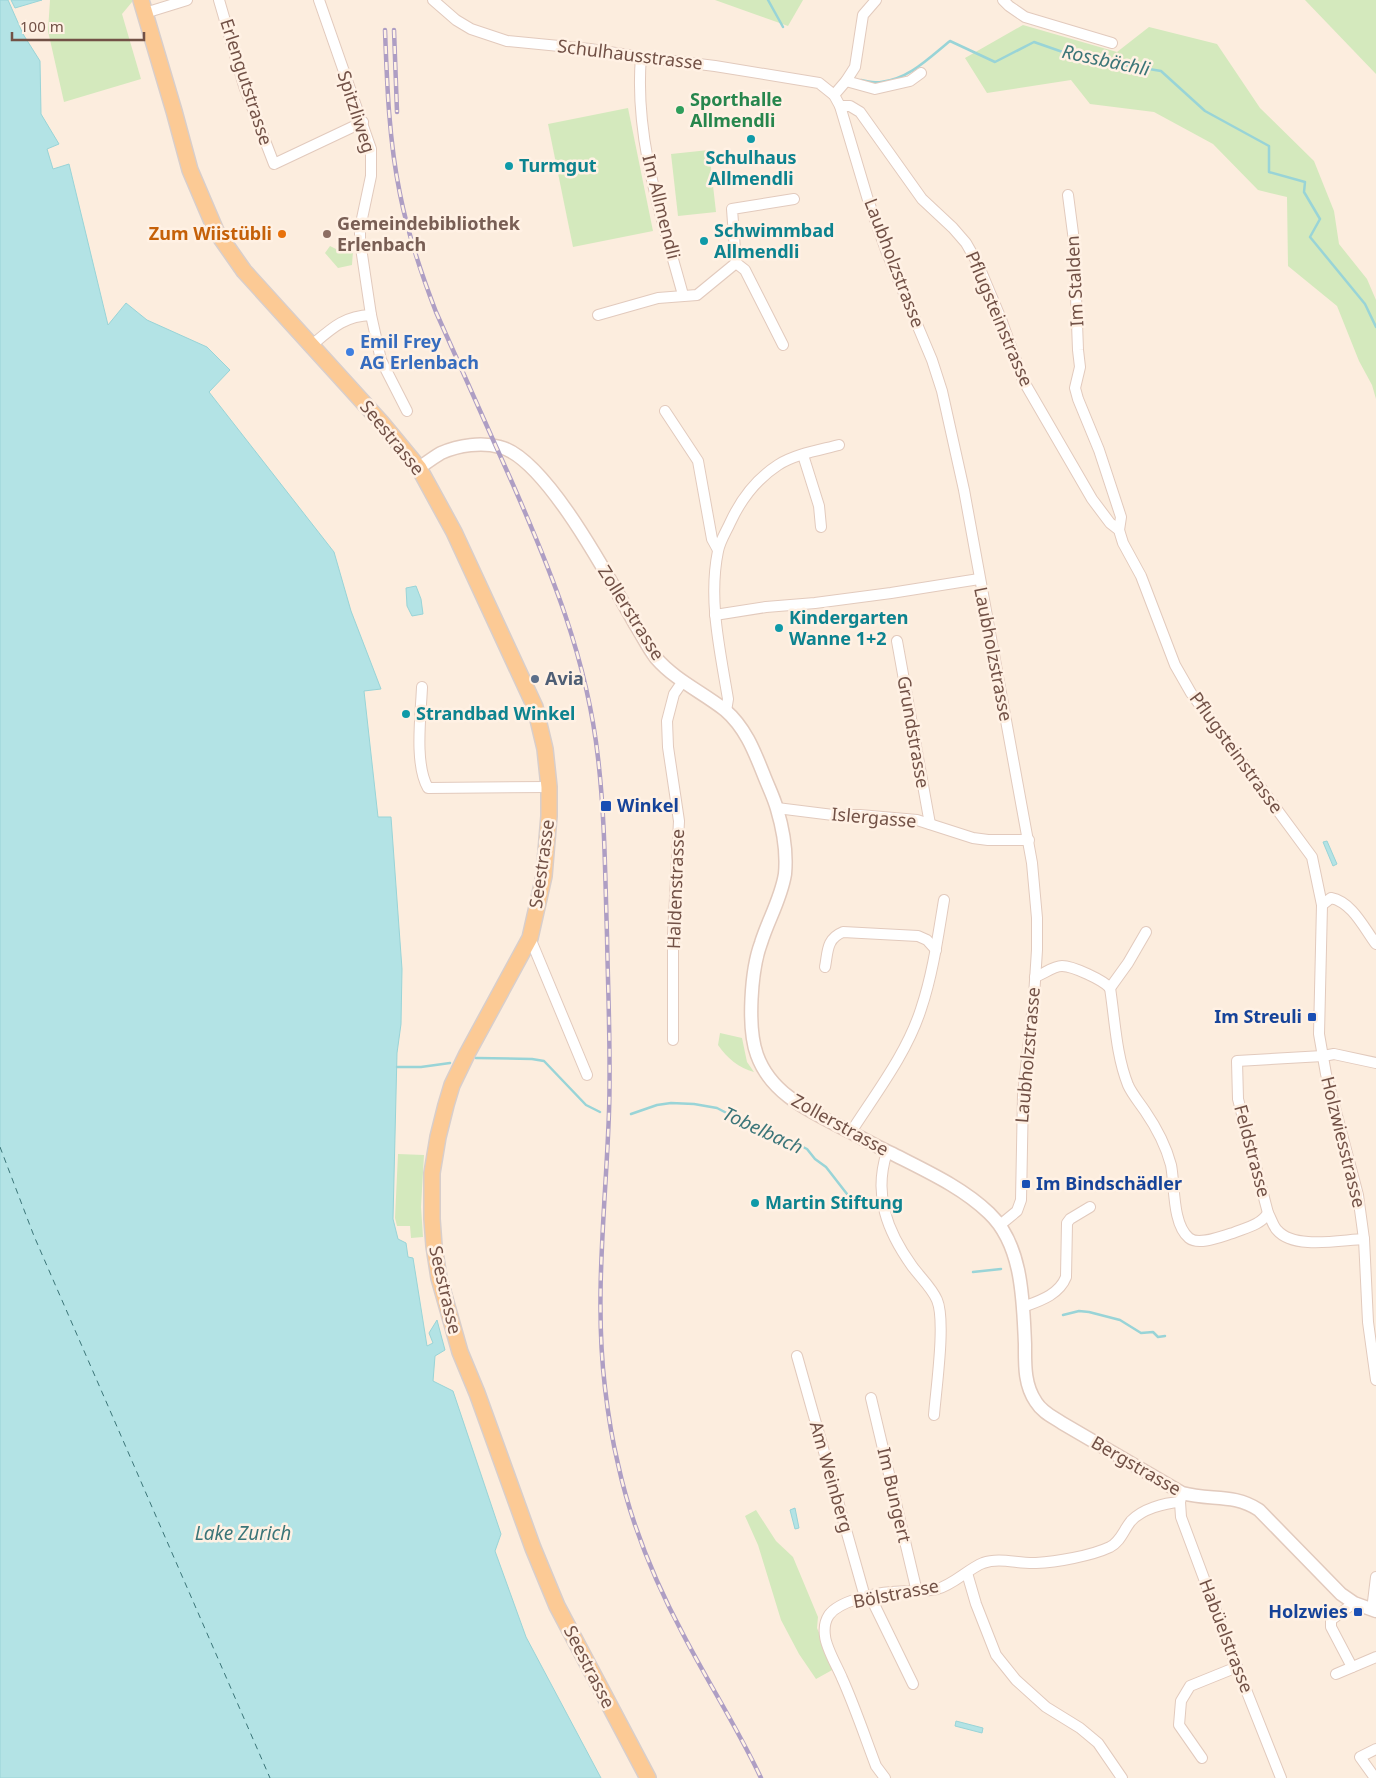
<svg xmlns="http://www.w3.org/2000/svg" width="1376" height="1778" viewBox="0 0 1376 1778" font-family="'Noto Sans',sans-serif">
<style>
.green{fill:#d4e9bd}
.water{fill:#b3e3e5;stroke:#99d4d7}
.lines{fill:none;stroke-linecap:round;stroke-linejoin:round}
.stream{stroke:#99d4d7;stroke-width:2.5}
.ferry{stroke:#3b7578;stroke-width:1;stroke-dasharray:6 5;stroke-linecap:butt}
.minor-casing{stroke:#e2cabd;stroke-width:12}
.tertiary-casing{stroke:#e2cabd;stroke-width:15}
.primary-casing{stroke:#d8cecb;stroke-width:18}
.minor{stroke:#fff;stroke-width:10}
.tertiary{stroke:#fff;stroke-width:12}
.primary{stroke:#fcca95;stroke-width:15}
.rail-casing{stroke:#ae9ec4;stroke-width:4.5}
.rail{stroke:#fff1e4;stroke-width:2.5;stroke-dasharray:8;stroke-linecap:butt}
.leisure-dot{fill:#2e9e5b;stroke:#fff1e4;stroke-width:2}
.culture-dot{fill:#0f9aa8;stroke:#fff1e4;stroke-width:2}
.food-dot{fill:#e8710a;stroke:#fff1e4;stroke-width:2}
.education-dot{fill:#8d6e63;stroke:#fff1e4;stroke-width:2}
.shop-dot{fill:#3f7fe0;stroke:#fff1e4;stroke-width:2}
.service-dot{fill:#5c6f8a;stroke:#fff1e4;stroke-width:2}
.transit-dot{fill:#1a4fb4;stroke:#fff1e4;stroke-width:2}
.labels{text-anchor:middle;stroke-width:5;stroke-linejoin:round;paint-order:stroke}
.street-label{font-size:18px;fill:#725146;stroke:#fff1e4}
.leisure-label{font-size:18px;font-weight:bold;fill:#27864d;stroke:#fff1e4;text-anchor:start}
.culture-label{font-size:18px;font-weight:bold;fill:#0d838f;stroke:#fff1e4;text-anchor:start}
.education-label{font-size:18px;font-weight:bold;fill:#785e54;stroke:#fff1e4;text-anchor:start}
.food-label{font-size:18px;font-weight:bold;fill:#c56008;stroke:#fff1e4;text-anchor:end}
.shop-label{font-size:18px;font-weight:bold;fill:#366cbe;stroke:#fff1e4;text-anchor:start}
.service-label{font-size:18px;font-weight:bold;fill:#4e5e75;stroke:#fff1e4;text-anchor:start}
.transit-label{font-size:18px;font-weight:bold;fill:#164399;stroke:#fff1e4;text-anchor:start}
.water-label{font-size:19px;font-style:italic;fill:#3b7578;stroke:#fff1e4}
</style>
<rect width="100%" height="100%" fill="#fcedde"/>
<g class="green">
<path d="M50,0H132V2L122,14L141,79L64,102L48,31Z"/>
<path d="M715,0H803L788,26Z"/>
<path d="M1305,0H1376V74Z"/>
<path d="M1023,25L1117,52L1149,27L1217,44L1260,108L1314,161L1334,211L1339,244L1367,279L1376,300V399L1372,385L1359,361L1337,306L1288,266L1287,197L1258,190L1213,144L1154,112L1090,104L1071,80L987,93L965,58Z"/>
<path d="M628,108L653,231L573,247L548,124Z"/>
<path d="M709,150L716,212L678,216L671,154Z"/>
<path d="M342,244L353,251L352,265L338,268L325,253L330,246L336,249Z"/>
<path d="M720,1033L742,1038L747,1062L754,1072C739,1068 727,1058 718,1045Z"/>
<path d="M398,1154L424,1155L421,1207L423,1237L411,1238L410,1226H397L395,1218Z"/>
<path d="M756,1510L776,1541L793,1557L818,1617L817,1628L834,1669L816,1679L799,1654L781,1620L758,1545L745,1516Z"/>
</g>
<g class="water">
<path d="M0,0H8L23,34L40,61L41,114L59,144L47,149L53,169L69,164L108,325L126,303L147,320L207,347L230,370L209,392L334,552L351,611L381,689L364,691L378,817H391L402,969L401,1024L397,1053L393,1219L398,1239L406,1243L408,1257L413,1258L427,1346L433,1343L429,1333L437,1320L445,1350L435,1356L433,1381L453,1391L501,1534L495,1551L526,1637L601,1778H0Z"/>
<path d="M11,0H42L15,8Z"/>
<path d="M416,586L421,599L423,614L412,616L407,606L406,588Z"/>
<path d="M1327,841L1337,864L1333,866L1323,842Z"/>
<path d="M795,1508L799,1528L795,1529L790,1510Z"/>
<path d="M956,1721L983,1728L982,1733L955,1726Z"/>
</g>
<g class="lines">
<g class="stream">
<path d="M768,0L783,27"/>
<path d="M861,80C867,81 875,83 881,82C909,79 929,58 950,41L995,62L1034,42L1077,57L1161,71L1205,111L1269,146V172L1305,182L1304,192L1320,219L1310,237L1365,304L1376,327"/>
<path d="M476,1058L532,1059L544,1061L586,1105L600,1112"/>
<path d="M397,1067H421L450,1063"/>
<path d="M631,1114L657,1105L671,1103L694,1104L717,1108L744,1122L757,1124L807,1149L815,1159L826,1167L847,1194"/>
<path d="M973,1272L1001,1269"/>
<path d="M1063,1315L1079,1311L1089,1312L1120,1320L1141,1333L1153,1332L1158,1337L1165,1336"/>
</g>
<path class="ferry" d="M0,1147L34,1236L270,1778"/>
<g class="minor-casing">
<g id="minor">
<path d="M219,0L244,86L274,164L363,122"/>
<path d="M319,0L371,149V176L360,228V241L371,315"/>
<path d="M433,0L456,20L471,29L507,41L590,49L641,57L715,66L819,83L834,95L840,106L868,200L887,253L932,360L942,391L964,490L1032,863L1037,918V950L1034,996L1023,1095L1021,1200L1017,1211L1000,1225"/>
<path d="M1003,0L1009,6L1025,17L1112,43"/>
<path d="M145,13L187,0"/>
<path d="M641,57C634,139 662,218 683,295"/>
<path d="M846,81L875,89L910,81L921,73"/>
<path d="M834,95L846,81L855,67L863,15L876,0"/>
<path d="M840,106H850L860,112L922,199L953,228L966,243L978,264L1001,319L1023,380L1092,499L1110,523L1119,530L1123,543L1141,576L1175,665L1191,693L1312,857L1322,905L1319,1034L1326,1074L1358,1195L1364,1239L1368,1322L1376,1380"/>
<path d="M1068,195L1074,241L1078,350L1080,367L1075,388L1078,399L1099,450L1121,517L1119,530"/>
<path d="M736,263L732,209L794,199"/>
<path d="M736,263L745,270L783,345"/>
<path d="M598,315L658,298L697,295L736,263"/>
<path d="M312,345C332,328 344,316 371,315L381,360L407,411"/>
<path d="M665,411L698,461L712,539L718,550"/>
<path d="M803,455L819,506L821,527"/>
<path d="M715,615L766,607L815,603L891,593L979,579"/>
<path d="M897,641L930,824"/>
<path d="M422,687C421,714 414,764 428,788L549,787"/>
<path d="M726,711L728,699C720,650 708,600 718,551C720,541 726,532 730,523C741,499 755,480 778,465C795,454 820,450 839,445"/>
<path d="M777,808L833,815H860L917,820L973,838L988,840H1029"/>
<path d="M1322,905L1331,898C1352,902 1364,928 1376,944"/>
<path d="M530,938L587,1075"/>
<path d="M825,967C828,952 826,939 843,932L918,936L927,940L936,950"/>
<path d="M1035,977C1044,974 1053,966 1062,966C1073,966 1103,980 1110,988"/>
<path d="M1110,988C1115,1020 1116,1055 1128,1085C1132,1094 1139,1102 1145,1111C1156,1127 1166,1146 1171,1165C1175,1185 1172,1224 1189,1238C1199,1246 1222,1236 1233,1233C1245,1228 1261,1225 1268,1213"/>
<path d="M1110,988L1128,963L1146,932"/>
<path d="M673,1040V935L679,821L668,747L667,721L674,694L683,681"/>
<path d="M851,1132C876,1093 907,1053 921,1009C933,973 938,936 944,900"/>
<path d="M887,1152C873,1195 887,1231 912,1266C920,1277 932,1288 937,1300C946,1321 936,1389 934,1415"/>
<path d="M1364,1239C1340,1240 1294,1250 1277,1230C1273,1226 1271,1218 1268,1213L1238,1099L1237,1061L1323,1056L1334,1054L1376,1063"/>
<path d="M1023,1307C1039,1301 1059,1295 1066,1277L1067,1223L1070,1219L1090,1207"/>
<path d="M797,1356L865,1597"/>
<path d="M871,1398L917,1592"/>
<path d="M1181,1498L1180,1502L1181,1517L1237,1667L1281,1778"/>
<path d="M967,1573L976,1604L996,1655L1016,1680L1046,1707L1080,1728L1098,1743L1122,1778"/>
<path d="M870,1596L913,1684"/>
<path d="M1372,1610L1376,1577"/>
<path d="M1352,1667L1331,1627V1620L1354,1603"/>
<path d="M1336,1674L1376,1657"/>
<path d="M1202,1758L1179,1725L1181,1701L1190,1686L1237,1667"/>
<path d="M885,1778L876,1766C865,1737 855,1707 842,1678C837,1666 826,1648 825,1636C824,1629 825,1621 829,1615C839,1601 875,1593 892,1592C907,1590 921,1592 937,1589C953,1585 968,1569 983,1563C1000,1557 1018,1564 1036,1563C1056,1562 1091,1556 1110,1547C1121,1541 1123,1531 1131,1521C1142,1509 1164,1503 1180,1502"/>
<path d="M1375,1778L1360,1757L1376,1749"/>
</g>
</g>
<g class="tertiary-casing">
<path id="tertiary" d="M419,468C426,463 434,457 441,453C459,445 482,442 500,447C546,458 611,582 635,624C642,635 648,648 656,658C675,680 702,692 725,710C746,728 755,753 765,778C769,788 774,798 777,809C783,829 787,853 785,874C781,899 768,920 761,943C751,970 747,1028 757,1055C772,1097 815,1113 852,1133C866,1140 879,1148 893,1154C926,1171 962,1187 989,1213C1023,1245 1023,1302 1025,1344C1025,1364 1024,1385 1036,1402C1042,1412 1053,1417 1062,1423L1182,1493C1211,1501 1233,1493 1259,1510L1341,1594L1354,1603L1376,1611"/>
</g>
<g class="primary-casing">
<path id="primary" d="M141,0L174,111L190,170L216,231L244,271L381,422L419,468L454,532L535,707L545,749L549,787V816L544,876L530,938L467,1054L452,1085L446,1105L438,1137L432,1173V1219L434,1246L439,1278L460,1352L477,1393L533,1548L557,1606L648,1778"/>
</g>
<use href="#minor" class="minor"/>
<use href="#tertiary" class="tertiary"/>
<use href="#primary" class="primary"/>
<g class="rail-casing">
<g id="rail">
<path d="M385,30C387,85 389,141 400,194C408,235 421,273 436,312C461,368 486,424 511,480C551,571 587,658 598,758C605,817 605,876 607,935C608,994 611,1053 609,1112C606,1203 594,1297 605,1388C608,1414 612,1439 618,1464C631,1524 655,1582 684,1636C709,1684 738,1729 761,1778"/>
<path d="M394,30L397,112"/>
</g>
</g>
<use href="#rail" class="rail"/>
</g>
<circle class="leisure-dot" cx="680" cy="110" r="5"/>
<g class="culture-dot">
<circle cx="751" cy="139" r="5"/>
<circle cx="509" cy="166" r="5"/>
<circle cx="704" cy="241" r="5"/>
<circle cx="779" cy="628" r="5"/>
<circle cx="406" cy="714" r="5"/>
<circle cx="755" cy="1203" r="5"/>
</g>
<circle class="food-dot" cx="282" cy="234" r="5"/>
<circle class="education-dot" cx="327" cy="234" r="5"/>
<circle class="shop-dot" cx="350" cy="352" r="5"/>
<circle class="service-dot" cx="535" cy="679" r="5"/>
<g class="transit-dot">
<rect x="600" y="800" width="12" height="12" rx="2.5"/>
<rect x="1307" y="1012" width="10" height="10" rx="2.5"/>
<rect x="1021" y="1179" width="10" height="10" rx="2.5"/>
<rect x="1353" y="1607" width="10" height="10" rx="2.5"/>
</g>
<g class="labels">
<g class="street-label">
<text transform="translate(630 55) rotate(7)" y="6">Schulhausstrasse</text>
<text transform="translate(246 82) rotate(72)" y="6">Erlengutstrasse</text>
<text transform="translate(356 112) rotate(72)" y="6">Spitzliweg</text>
<text transform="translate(661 207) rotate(76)" y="6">Im Allmendli</text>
<text transform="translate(894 263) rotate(69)" y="6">Laubholzstrasse</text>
<text transform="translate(1075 281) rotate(-93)" y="6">Im Stalden</text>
<text transform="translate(999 319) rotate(67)" y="6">Pflugsteinstrasse</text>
<text transform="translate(392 438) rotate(51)" y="6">Seestrasse</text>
<text transform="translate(631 613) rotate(58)" y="6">Zollerstrasse</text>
<text transform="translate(993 654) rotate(79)" y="6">Laubholzstrasse</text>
<text transform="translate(913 732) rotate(80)" y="6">Grundstrasse</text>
<text transform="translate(1236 753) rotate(54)" y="6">Pflugsteinstrasse</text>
<text transform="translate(874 818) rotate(5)" y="6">Islergasse</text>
<text transform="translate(542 864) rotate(-82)" y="6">Seestrasse</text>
<text transform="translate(676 889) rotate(-88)" y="6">Haldenstrasse</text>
<text transform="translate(1028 1055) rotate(-85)" y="6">Laubholzstrasse</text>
<text transform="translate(840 1125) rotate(29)" y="6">Zollerstrasse</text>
<text transform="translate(1343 1142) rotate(76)" y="6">Holzwiesstrasse</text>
<text transform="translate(1252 1151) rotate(75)" y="6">Feldstrasse</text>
<text transform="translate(445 1290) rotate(77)" y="6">Seestrasse</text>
<text transform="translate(1136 1466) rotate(30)" y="6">Bergstrasse</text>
<text transform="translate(831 1477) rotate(74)" y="6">Am Weinberg</text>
<text transform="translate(894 1495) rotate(77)" y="6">Im Bungert</text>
<text transform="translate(896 1594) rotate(-11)" y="6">Bölstrasse</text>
<text transform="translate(1226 1636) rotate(69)" y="6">Habüelstrasse</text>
<text transform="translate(589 1667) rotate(63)" y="6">Seestrasse</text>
</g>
<g class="leisure-label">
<text x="690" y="106">Sporthalle<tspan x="690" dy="21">Allmendli</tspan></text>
</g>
<g class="culture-label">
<text x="751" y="164" text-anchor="middle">Schulhaus<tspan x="751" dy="21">Allmendli</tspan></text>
<text x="519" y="172">Turmgut</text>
<text x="714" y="237">Schwimmbad<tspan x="714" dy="21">Allmendli</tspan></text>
<text x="789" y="624">Kindergarten<tspan x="789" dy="21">Wanne 1+2</tspan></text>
<text x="416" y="720">Strandbad Winkel</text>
<text x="765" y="1209">Martin Stiftung</text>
</g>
<g class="education-label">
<text x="337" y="230">Gemeindebibliothek<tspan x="337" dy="21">Erlenbach</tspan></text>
</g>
<g class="food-label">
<text x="272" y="240">Zum Wiistübli</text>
</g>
<g class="shop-label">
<text x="360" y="348">Emil Frey<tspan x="360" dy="21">AG Erlenbach</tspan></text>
</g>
<g class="service-label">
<text x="545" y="685">Avia</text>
</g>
<g class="transit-label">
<text x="617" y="812">Winkel</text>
<text x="1302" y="1023" text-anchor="end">Im Streuli</text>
<text x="1036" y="1190">Im Bindschädler</text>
<text x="1348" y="1618" text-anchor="end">Holzwies</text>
</g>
<g class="water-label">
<text transform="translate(1106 60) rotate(12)" y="7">Rossbächli</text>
<text transform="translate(763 1130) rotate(25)" y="7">Tobelbach</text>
<text x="243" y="1540">Lake Zurich</text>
</g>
</g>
<path d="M12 32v8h132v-8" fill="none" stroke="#725146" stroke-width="2.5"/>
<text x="20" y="32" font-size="15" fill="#725146" stroke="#fff1e4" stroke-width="4" paint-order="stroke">100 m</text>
</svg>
